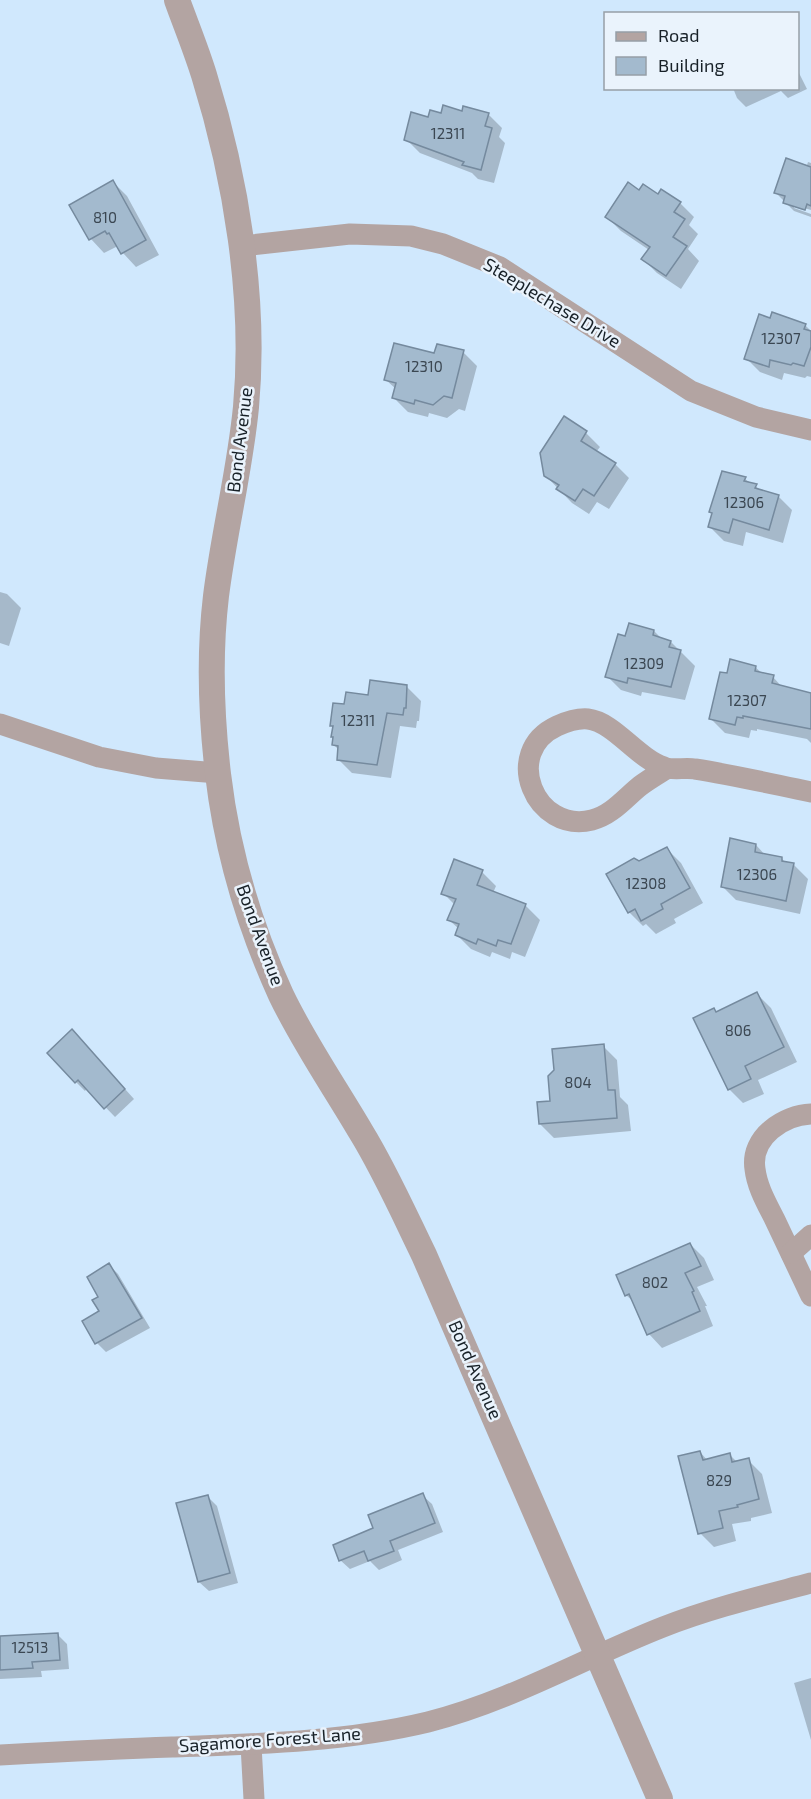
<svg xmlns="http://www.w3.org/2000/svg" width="811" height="1799" viewBox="0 0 811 1799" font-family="'Exo 2',sans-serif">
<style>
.shadow{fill:#0003}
.building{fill:#a3bace;stroke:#758a9e;stroke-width:1.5}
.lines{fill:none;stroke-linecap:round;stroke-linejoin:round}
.minor{stroke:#b3a4a2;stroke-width:21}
.tertiary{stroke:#b3a4a2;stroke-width:26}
.labels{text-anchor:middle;stroke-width:5;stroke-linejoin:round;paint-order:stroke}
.number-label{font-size:15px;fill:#3b4752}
.street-label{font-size:18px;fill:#182128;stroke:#eaf3fc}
</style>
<rect width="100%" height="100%" fill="#d0e8fd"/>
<g class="shadow">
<path d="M798,71L807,89L788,98L781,91L746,107L737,98L733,88H798Z"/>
<path d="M463,113L488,114L502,128L499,137L505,143L494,183L478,179L472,173L420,153L406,139L429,119L442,115Z"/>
<path d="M808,162L811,163V210L794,205V208L811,214V217L794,211L776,193L800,163L807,165Z"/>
<path d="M113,182L127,196L159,255L136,267L123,253L118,246L104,253L91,239L71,206Z"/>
<path d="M640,192L680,203L694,217L689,225L698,234L688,249L699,261L681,289L657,273L643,259L649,250L621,231L607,217Z"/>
<path d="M805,325L811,331V377L807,376L805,378L784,373L782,380L760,372L746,358Z"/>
<path d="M463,352L477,366L465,411L459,409L447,418L429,413L428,417L408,412L394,398L396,389L386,380L435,355Z"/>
<path d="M564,418L586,433L600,447L596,452L615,464L629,478L609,509L597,502L589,514L572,503L546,476Z"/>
<path d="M745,479L762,491L778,496L792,510L783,543L746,532L743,546L724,541L710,527Z"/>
<path d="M0,592L7,594L21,608L9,646L0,643Z"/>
<path d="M654,631L662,639L671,642L695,666L685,700L642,692L641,696L621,690L607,676L626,638Z"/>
<path d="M755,667L763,674L773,677L783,688L811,694V743L807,739L757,729V731L751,730L749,738L725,733L711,719L728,675Z"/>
<path d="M407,687L421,701L419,721H417L416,728L400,726L391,778L352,773L338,759L339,750L334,745V728L332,725L346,706Z"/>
<path d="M756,845L766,856L782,859L786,863L794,865L808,879L800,914L736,900L722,886Z"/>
<path d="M667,849L681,863L703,903L674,919L676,923L656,934L646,924L643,926L629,912L639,863Z"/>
<path d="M482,872L496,886L493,893L526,906L540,920L525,957L512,952L510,959L492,952L490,957L471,949L457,935L459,929L449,920L455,905L443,893Z"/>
<path d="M757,994L771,1008L797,1062L758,1080L764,1094L743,1103L729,1089L714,1010L717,1013Z"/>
<path d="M82,1041L134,1099L115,1117L87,1088L85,1091L76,1082Z"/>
<path d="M603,1046L617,1060L620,1097L628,1105L631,1131L554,1138L540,1124L551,1102Z"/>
<path d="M690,1244L704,1258L714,1280L697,1287L707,1306H705L713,1326L662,1348L649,1334L635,1303L626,1295Z"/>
<path d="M109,1265L118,1274L150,1328L106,1352L97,1343L84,1321L101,1311V1297Z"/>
<path d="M700,1452L708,1461L730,1455L737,1462L748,1460L762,1474L772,1513L751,1518V1521L732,1524L736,1541L714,1547L700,1533Z"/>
<path d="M422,1495L432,1504L443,1532L398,1550L402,1560L379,1570L370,1561L350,1569L340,1560L375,1529Z"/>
<path d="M208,1497L217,1506L238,1583L209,1591L199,1582L178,1505Z"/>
<path d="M58,1635L67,1644L69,1669L41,1671L42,1677L0,1679V1638Z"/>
<path d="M811,1678V1740L794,1683Z"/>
</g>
<g class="building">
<path d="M443,105L462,111L463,106L489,113L485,126L492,128L481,170L462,165L464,162L404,140L411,112L428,117L430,110L441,113Z"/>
<path d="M786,158L811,167V206L807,204L805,210L783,203L785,196L774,193Z"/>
<path d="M113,180L146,240L121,254L109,233L107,234L105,231L89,240L69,205Z"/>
<path d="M628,182L639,190L643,184L658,194L661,189L681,202L674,212L685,219L673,237L687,246L666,276L641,259L650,247L605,217Z"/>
<path d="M772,312L806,324L804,329L811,331V347L804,366L793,363L791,365L770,360L769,367L744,359L759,314L770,318Z"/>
<path d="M394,343L434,353L437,344L464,350L452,398L444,396L433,405L415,400L414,404L392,398L396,383L384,380Z"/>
<path d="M564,416L587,431L581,441L616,463L594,496L583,489L575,501L556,489L559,485L544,476L540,453Z"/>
<path d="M722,471L746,477L744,481L757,484L755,488L779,495L769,530L733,519L729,533L708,527L712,513L709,512Z"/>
<path d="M629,623L654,630L653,635L671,641L669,647L681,650L671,687L628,678L627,683L605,677L618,634L625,636Z"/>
<path d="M730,659L756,666L755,671L774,675L772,683L811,693V729L743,716V718L737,717L735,725L709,719L720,672L727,673Z"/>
<path d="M370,680L407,685L406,708H404L403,715L387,713L377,765L337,760L338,746L332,745L333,737H331L333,726H330L333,703L344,704L346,692L368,695Z"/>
<path d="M730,838L756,844L755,852L782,857V861L794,863L786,901L721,887Z"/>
<path d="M667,847L690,888L661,904L663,909L641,921L635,909L628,913L606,874L634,858L639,861Z"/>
<path d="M454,859L483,870L477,885L526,904L511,944L498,940L496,946L478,939L476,944L455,935L459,924L447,920L456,899L441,894Z"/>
<path d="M757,992L784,1047L745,1066L751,1079L728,1090L693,1018L714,1008L716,1012Z"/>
<path d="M72,1029L125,1089L104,1109L78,1080L75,1083L47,1053Z"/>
<path d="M604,1044L608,1090H615L617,1118L539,1124L537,1102L550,1101L548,1076L554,1070L552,1049Z"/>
<path d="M690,1243L701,1266L685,1273L694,1291L692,1292L700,1311L647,1335L629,1294L625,1296L616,1275Z"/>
<path d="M109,1263L142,1318L95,1344L82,1321L99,1311L92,1300L98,1297L87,1277Z"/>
<path d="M700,1451L703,1460L730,1453L732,1462L749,1458L759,1499L737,1505L738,1507L719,1511L723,1528L698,1534L678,1456Z"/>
<path d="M423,1493L435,1523L390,1541L394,1551L368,1561L364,1551L339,1561L333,1545L373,1528L368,1515Z"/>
<path d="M208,1495L230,1573L198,1582L176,1503Z"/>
<path d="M58,1633L60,1660L32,1662L33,1668L0,1670V1636Z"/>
</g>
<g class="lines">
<g class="minor">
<path d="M242,246L350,234L411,236L443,244L500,267L691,391L756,417L811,430"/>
<path d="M0,724L99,757L156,768L218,773"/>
<path d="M666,769C658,774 648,780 640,786C625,798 612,815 592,820C535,834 501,752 557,726C566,722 578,718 588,719C614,722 637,758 664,767C673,771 685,767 695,769C734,775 772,784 811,792"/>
<path d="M811,1114C784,1115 750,1137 755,1169C757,1187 767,1204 775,1220C787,1245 799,1271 811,1296"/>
<path d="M791,1253L811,1235"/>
<path d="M251,1745L254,1799"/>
<path d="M0,1755C57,1752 115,1749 172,1747C258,1744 345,1742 428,1722C511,1701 584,1658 663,1627C711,1608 762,1596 811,1583"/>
</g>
<path class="tertiary" d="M177,0C186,25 196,49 204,75C236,178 256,298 246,407C240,470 224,532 216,596C209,655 211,714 218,774C227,850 249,925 281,995C304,1043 334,1086 361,1132C385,1171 404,1214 424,1255L660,1799"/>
</g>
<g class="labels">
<g class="number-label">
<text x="448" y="139">12311</text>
<text x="105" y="223">810</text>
<text x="781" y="344">12307</text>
<text x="424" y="372">12310</text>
<text x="744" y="508">12306</text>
<text x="644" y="669">12309</text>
<text x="747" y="706">12307</text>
<text x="358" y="726">12311</text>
<text x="757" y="880">12306</text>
<text x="646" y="889">12308</text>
<text x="738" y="1036">806</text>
<text x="578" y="1088">804</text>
<text x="655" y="1288">802</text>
<text x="719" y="1486">829</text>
<text x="30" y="1653">12513</text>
</g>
<g class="street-label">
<text transform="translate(552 303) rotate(31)" y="6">Steeplechase Drive</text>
<text transform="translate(240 440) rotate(-83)" y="6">Bond Avenue</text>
<text transform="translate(260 935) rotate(70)" y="6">Bond Avenue</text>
<text transform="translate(475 1370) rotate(66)" y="6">Bond Avenue</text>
<text transform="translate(270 1740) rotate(-4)" y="6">Sagamore Forest Lane</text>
</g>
</g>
<rect x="604" y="12" width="195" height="78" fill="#eaf3fc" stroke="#969fa7" stroke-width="1.5"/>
<rect x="616" y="32" width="30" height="9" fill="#b3a4a2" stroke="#969fa7" stroke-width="1.5"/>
<text x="658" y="42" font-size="18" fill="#182128">Road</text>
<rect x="616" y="57" width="30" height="18" fill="#a3bace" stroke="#969fa7" stroke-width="1.5"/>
<text x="658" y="72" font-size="18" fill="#182128">Building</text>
</svg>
